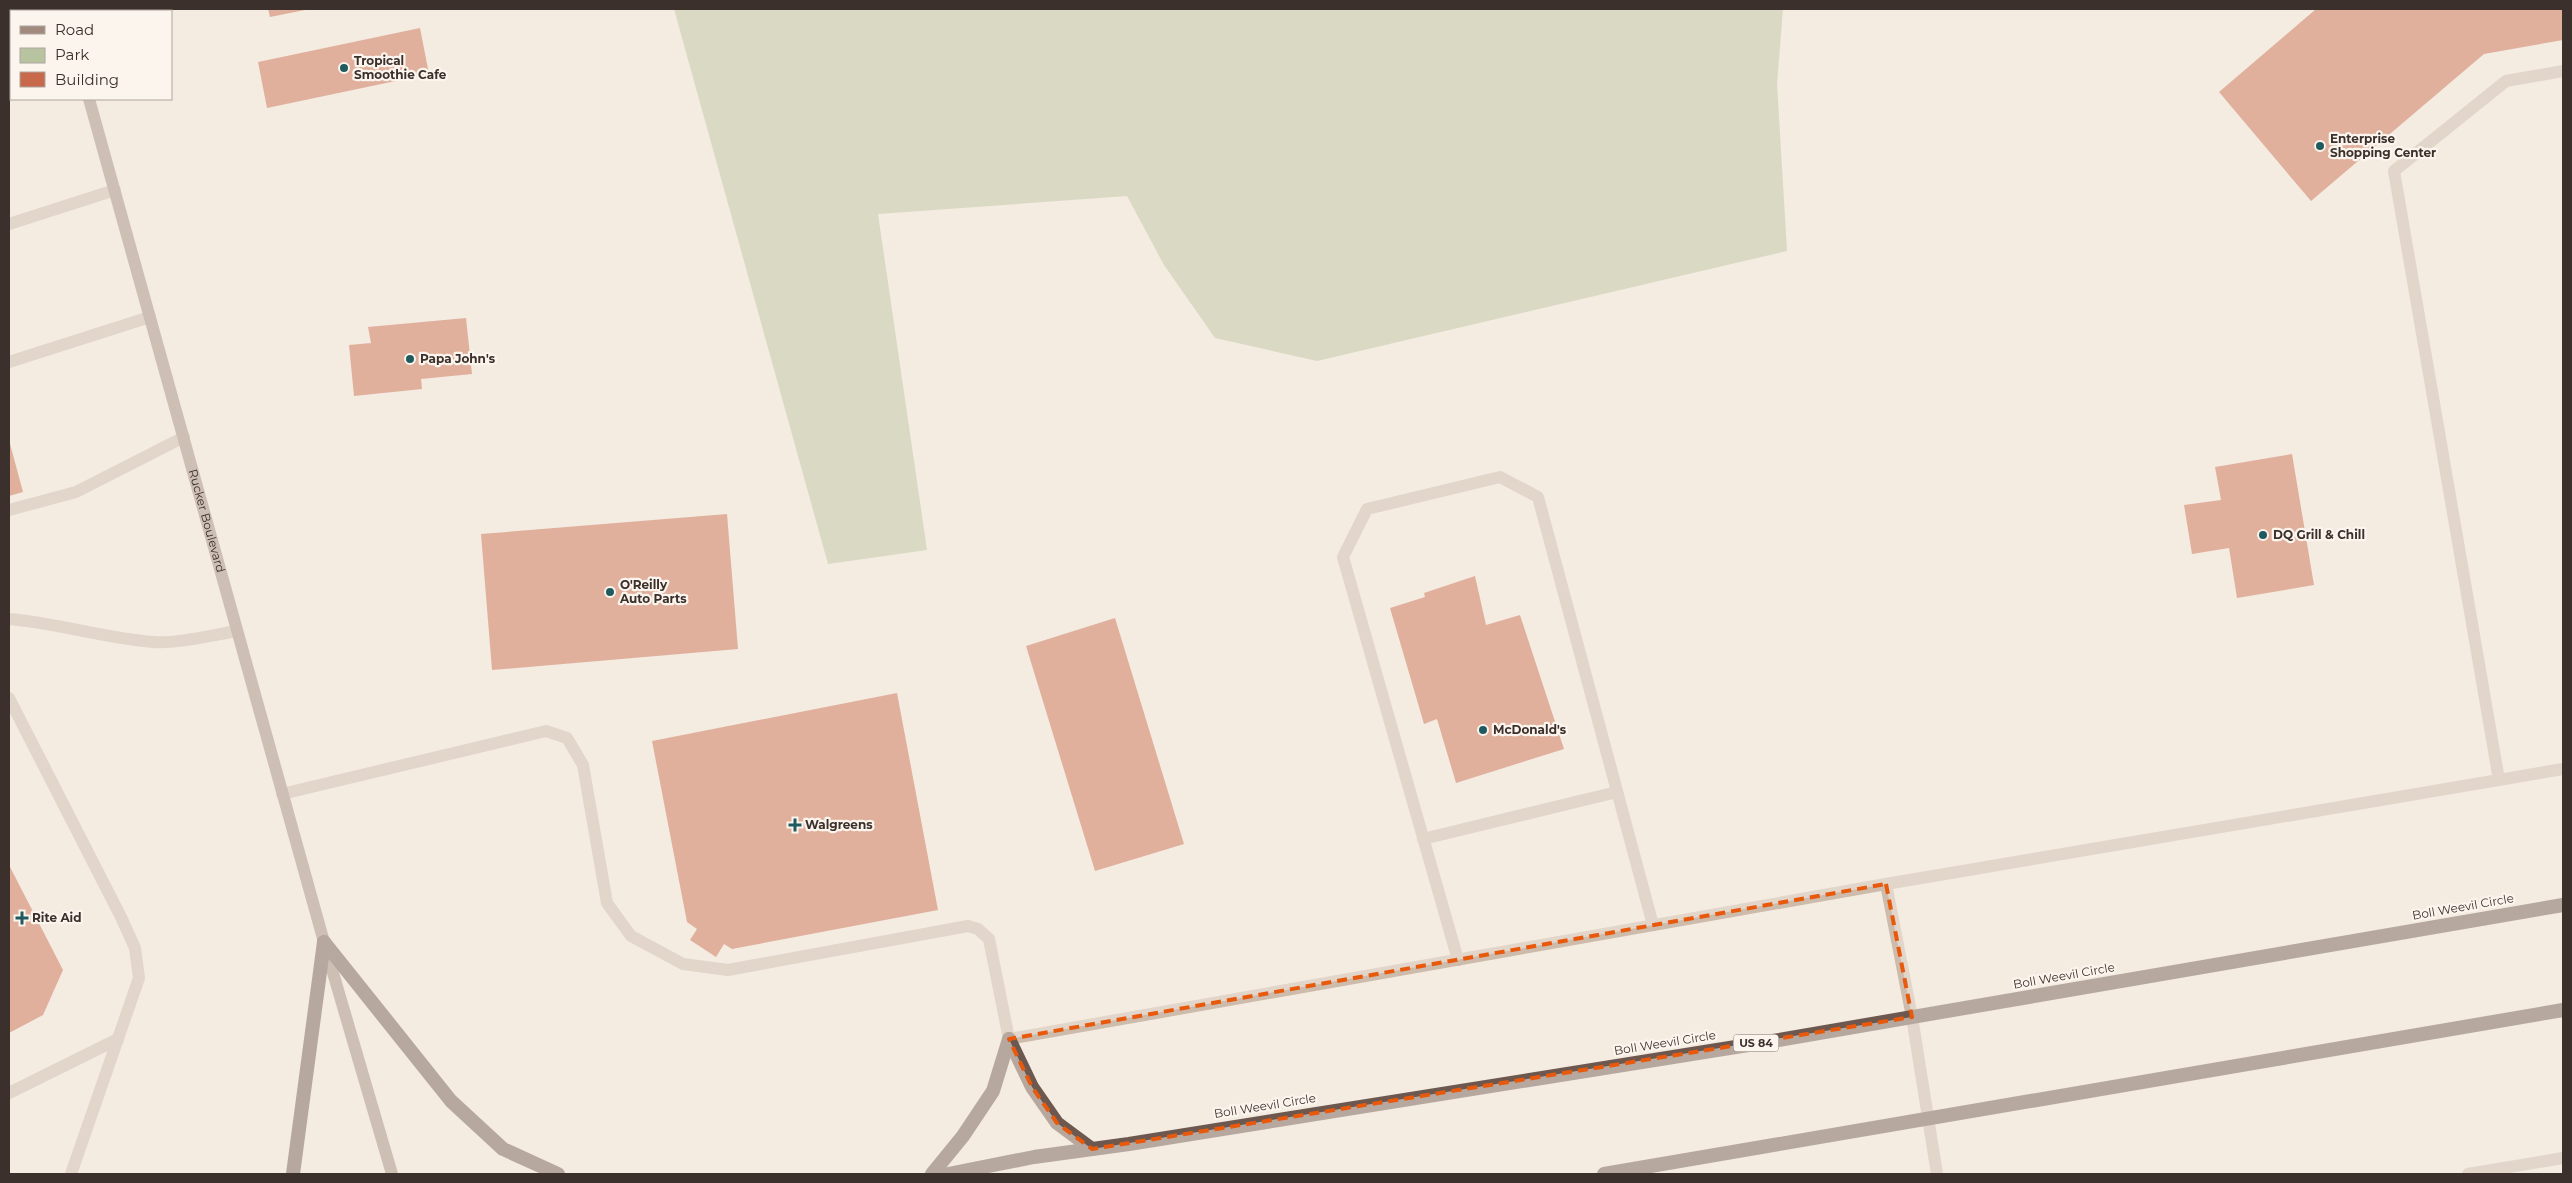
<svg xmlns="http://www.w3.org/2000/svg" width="2572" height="1183" viewBox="0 0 2572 1183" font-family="Montserrat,sans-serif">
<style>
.green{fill:#b8c4a0}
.building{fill:#c8694b}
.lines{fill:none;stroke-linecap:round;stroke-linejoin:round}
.service{stroke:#cdbbac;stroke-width:12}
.minor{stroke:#cdbbac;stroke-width:12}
.secondary{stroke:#a18a7d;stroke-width:12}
.trunk{stroke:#6c584f;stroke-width:14}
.marked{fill:none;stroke:#e8590c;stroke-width:4;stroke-dasharray:10 6;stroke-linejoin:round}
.poi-dot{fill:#1f5a5e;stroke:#fbf5ee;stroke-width:2}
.labels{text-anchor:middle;stroke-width:4.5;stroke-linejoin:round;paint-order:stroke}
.shield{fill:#fbf5ee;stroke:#756b66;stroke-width:1}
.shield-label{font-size:11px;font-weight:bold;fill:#3b302b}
.poi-label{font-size:12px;font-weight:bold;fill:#3b302b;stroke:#fbf5ee;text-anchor:start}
.street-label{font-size:12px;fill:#3b302b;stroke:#fbf5ee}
</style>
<rect width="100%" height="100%" fill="#f4ebe1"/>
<path class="green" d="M674,9H1783L1777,84L1787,251L1317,361L1215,338L1164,265L1127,196L878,214L927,550L828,564Z"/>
<g class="building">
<path d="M268,9H304L305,10L270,17Z"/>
<path d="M2316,9H2563V40L2484,54L2311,201L2219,92Z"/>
<path d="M420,28L429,74L267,108L258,62Z"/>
<path d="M466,318L472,374L421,379L422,389L354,396L349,345L371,343L368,327Z"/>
<path d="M9,440L23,492L9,496Z"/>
<path d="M2292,454L2314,585L2237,598L2229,548L2192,554L2184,505L2221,500L2215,467Z"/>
<path d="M727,514L738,649L492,670L481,534Z"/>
<path d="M1475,576L1486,625L1520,615L1564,749L1456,783L1437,719L1424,724L1390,608L1425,597L1424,593Z"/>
<path d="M1115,618L1184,844L1095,871L1026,646Z"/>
<path d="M897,693L938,910L732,949L724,944L716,957L690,940L697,929L687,922L652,741Z"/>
<path d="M9,865L63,970L43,1015L9,1033Z"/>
</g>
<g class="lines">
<g class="service">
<path d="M9,40L11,39"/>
<path d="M9,224L115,190"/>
<path d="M9,362L150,317"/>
<path d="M9,510L76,492L184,437"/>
<path d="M9,619C57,623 104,638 153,642C176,644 213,635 237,631"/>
<path d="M9,698L121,917L135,948L139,978L71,1174"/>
<path d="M2499,780L2394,171L2506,81L2563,71"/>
<path d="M282,794L546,731L567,738L583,765L607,903L631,936L683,964L728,970L968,926L978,929L989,939L1009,1039"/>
<path d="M1423,839L1617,792"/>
<path d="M1458,960L1343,557L1367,509L1500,477L1538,497L1653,925"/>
<path d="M9,1093L118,1039"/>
</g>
<g class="minor">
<path d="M1886,884L1912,1017L1937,1174"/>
<path d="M1009,1039L1886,884L2563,769"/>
<path d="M2468,1174L2563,1158"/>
</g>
<g class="secondary">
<path d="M64,9L65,11"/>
<path id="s1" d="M89,99L324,942L392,1174"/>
</g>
<g class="trunk">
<path d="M324,942L451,1101L503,1149L558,1174"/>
<path d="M1009,1039L1032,1087L1057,1123L1092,1149"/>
<path d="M293,1174L324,942"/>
<path d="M932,1174L963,1136L993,1091L1009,1039"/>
<path d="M948,1174L1034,1157L1129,1144L1767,1042L2563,905"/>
<path d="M1604,1174L2563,1010"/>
</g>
</g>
<path d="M0 0H2572V1183H0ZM1886,884L1912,1017L1092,1149L1057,1123L1032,1087L1009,1039Z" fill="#f4ebe1" fill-opacity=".55" fill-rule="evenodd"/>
<path class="marked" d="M1886,884L1912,1017L1092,1149L1057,1123L1032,1087L1009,1039Z"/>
<g class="poi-dot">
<circle cx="344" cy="68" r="5"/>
<circle cx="2320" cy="146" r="5"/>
<circle cx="410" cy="359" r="5"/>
<circle cx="2263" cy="535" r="5"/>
<circle cx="610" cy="592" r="5"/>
<circle cx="1483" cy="730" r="5"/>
<path d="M792.5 817.5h5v5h5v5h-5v5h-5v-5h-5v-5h5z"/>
<path d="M19.5 910.5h5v5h5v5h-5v5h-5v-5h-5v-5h5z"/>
</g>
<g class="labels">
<rect class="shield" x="1733.5" y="1034.5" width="45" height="17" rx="4"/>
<g class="shield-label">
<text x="1756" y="1047">US 84</text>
</g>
<g class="poi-label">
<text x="354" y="65">Tropical<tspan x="354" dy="14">Smoothie Cafe</tspan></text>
<text x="2330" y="143">Enterprise<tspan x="2330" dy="14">Shopping Center</tspan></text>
<text x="420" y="363">Papa John's</text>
<text x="2273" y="539">DQ Grill &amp; Chill</text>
<text x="620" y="589">O'Reilly<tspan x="620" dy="14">Auto Parts</tspan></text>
<text x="1493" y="734">McDonald's</text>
<text x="805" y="829">Walgreens</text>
<text x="32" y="922">Rite Aid</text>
</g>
<g class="street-label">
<text dy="4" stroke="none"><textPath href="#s1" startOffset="438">Rucker Boulevard</textPath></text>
<text transform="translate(2463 907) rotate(-10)" y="4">Boll Weevil Circle</text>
<text transform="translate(2064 976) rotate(-10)" y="4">Boll Weevil Circle</text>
<text transform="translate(1665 1043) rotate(-9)" y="4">Boll Weevil Circle</text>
<text transform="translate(1265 1106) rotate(-9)" y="4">Boll Weevil Circle</text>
</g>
</g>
<rect width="2572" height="1183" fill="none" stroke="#3b302b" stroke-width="20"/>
<rect x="10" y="10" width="162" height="90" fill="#fbf5ee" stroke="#aea6a0"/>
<rect x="20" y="26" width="25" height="8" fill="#a18a7d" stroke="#aea6a0"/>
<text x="55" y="35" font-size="15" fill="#3b302b">Road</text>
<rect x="20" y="48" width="25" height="15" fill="#b8c4a0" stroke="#aea6a0"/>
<text x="55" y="60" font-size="15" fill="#3b302b">Park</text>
<rect x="20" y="72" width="25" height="15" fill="#c8694b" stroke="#aea6a0"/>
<text x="55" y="85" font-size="15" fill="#3b302b">Building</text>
</svg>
